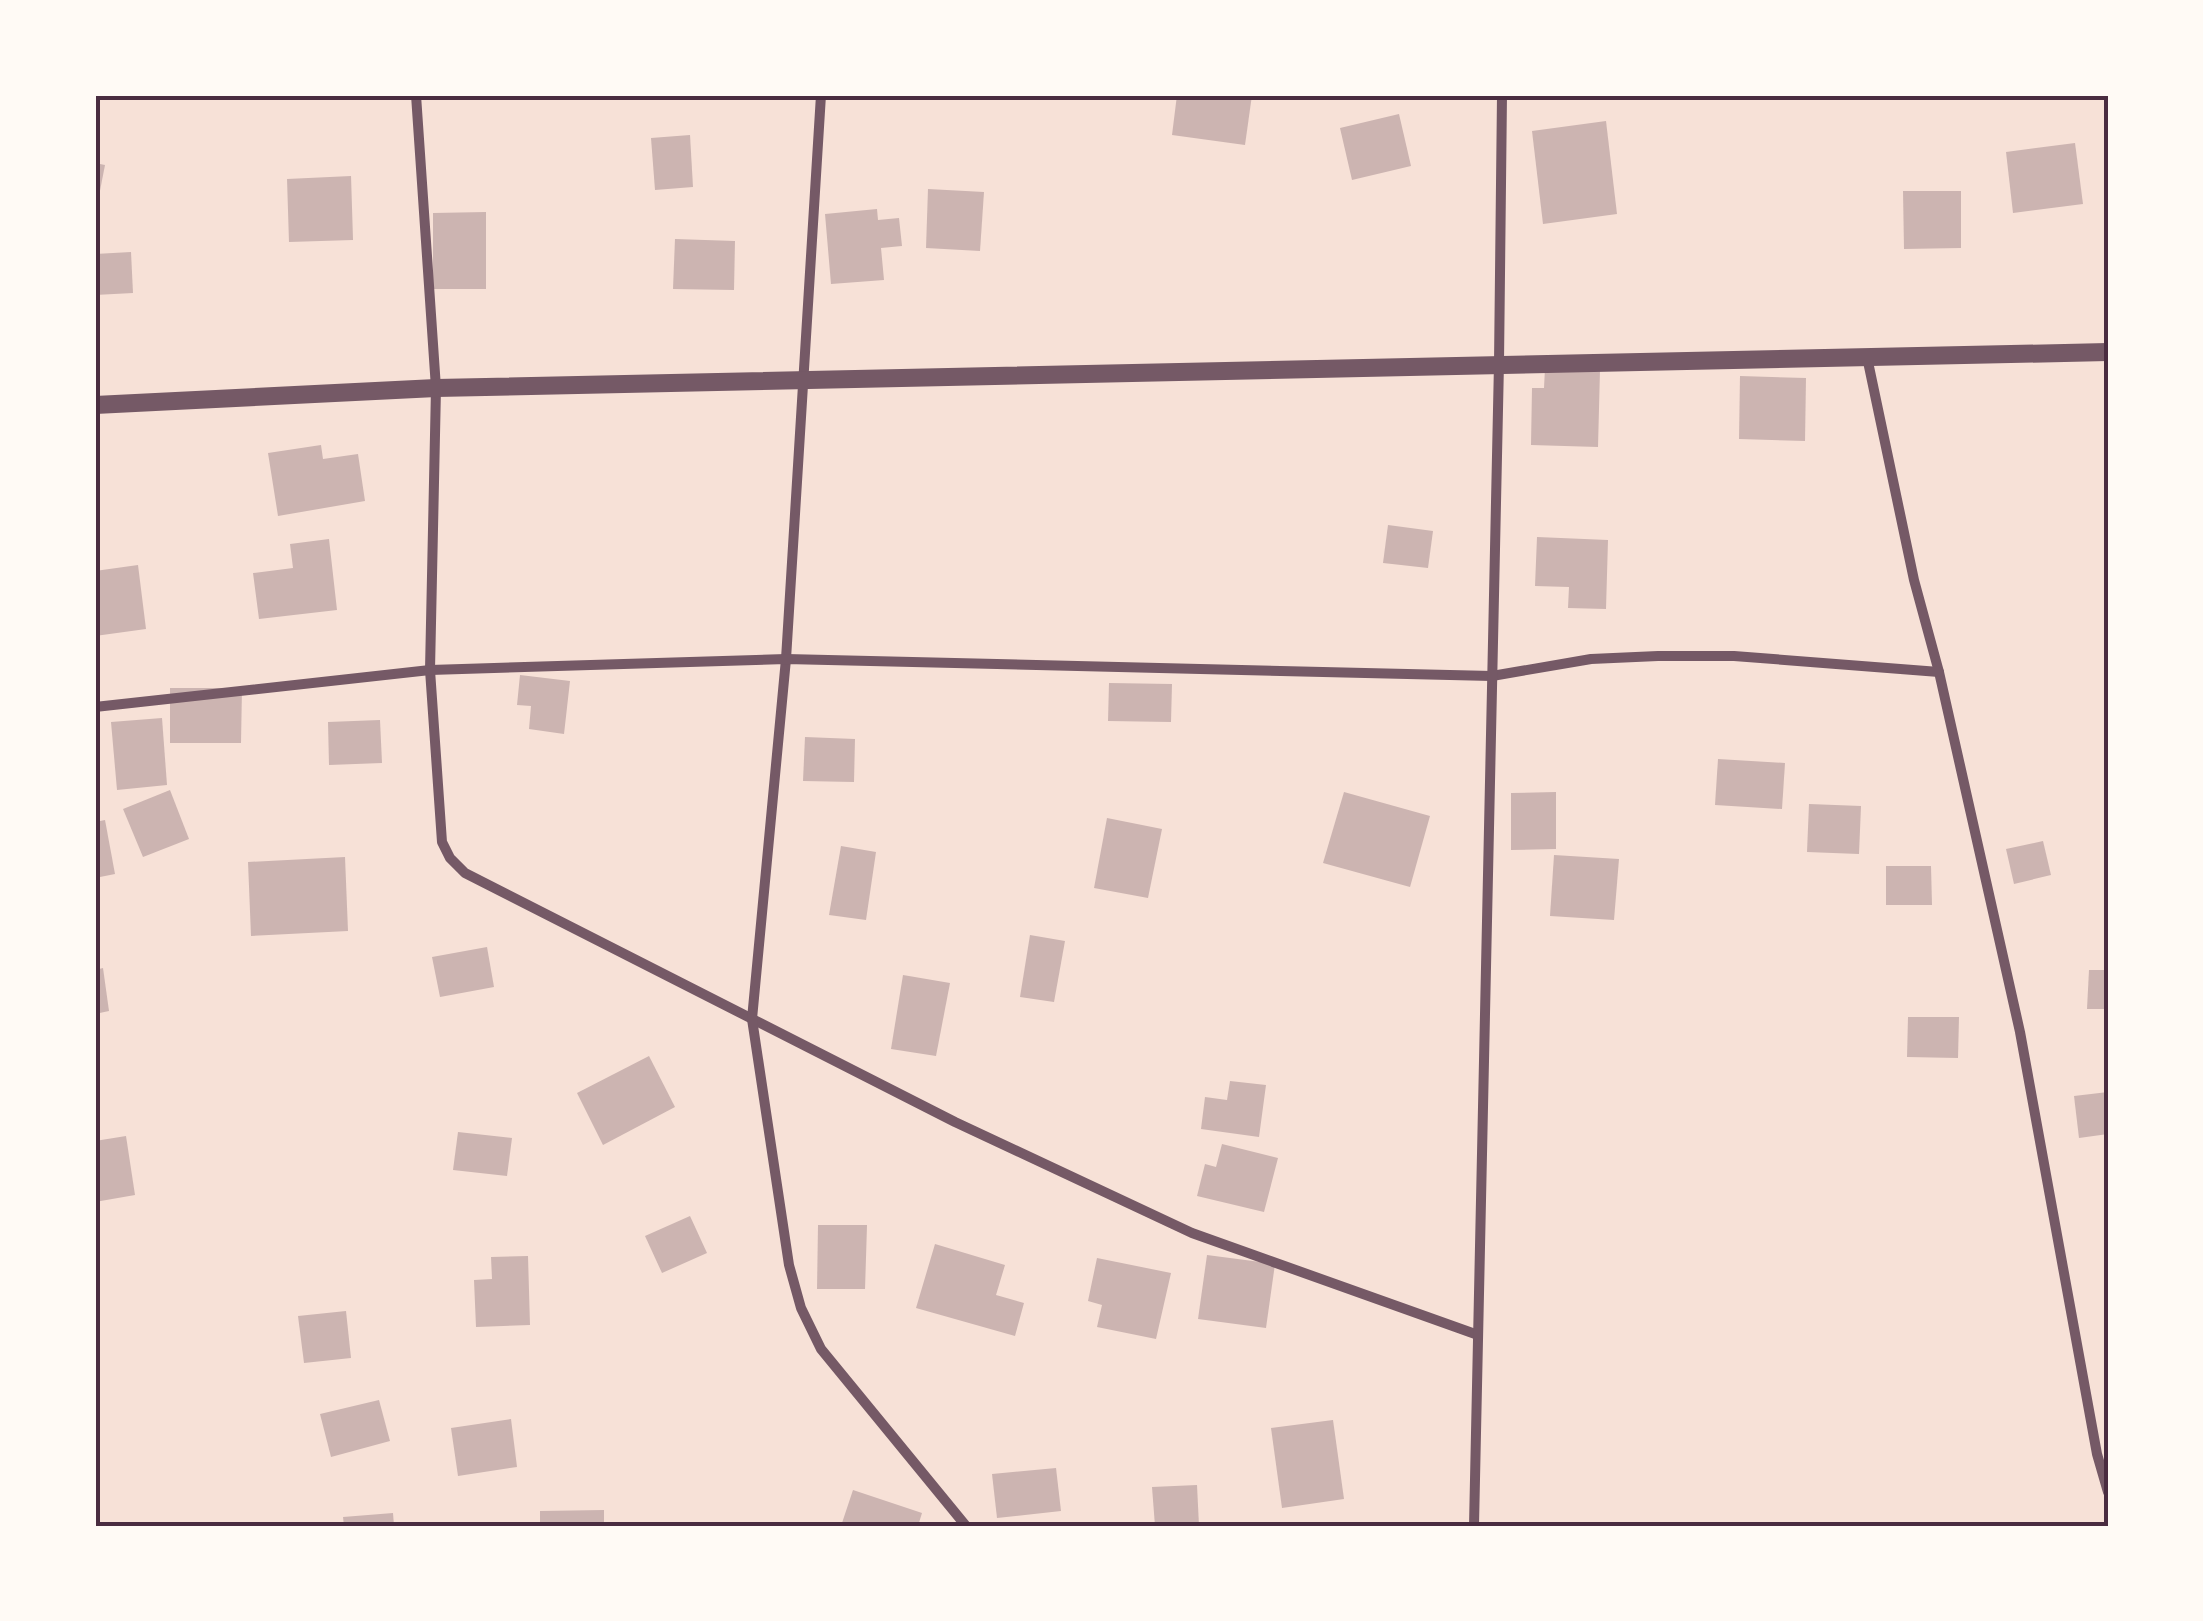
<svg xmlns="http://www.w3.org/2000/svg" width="2203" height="1621" viewBox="0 0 2203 1621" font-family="'Public Sans',sans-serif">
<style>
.building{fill:#ccb4b1}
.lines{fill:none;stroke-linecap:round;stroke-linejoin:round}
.minor{stroke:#755966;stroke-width:10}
.tertiary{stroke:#755966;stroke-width:18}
.neatline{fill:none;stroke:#4a2c40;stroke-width:4}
</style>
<rect width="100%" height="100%" fill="#f7e1d7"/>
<g class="building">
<path d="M1177,95H1252L1245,145L1172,135Z"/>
<path d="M1399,114L1411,166L1352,180L1340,128Z"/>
<path d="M1606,121L1617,214L1543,224L1532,131Z"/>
<path d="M690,135L693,187L655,190L651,138Z"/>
<path d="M2075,143L2083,204L2013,213L2006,152Z"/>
<path d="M95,163L105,165L97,206H95Z"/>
<path d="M351,176L353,240L289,242L287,179Z"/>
<path d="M928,189L984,192L980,251L926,248Z"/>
<path d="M1903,191H1961V248L1904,249Z"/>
<path d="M877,209L878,220L899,218L902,246L881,248L884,280L831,284L825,214Z"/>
<path d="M486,212V289H433V213Z"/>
<path d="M675,239L735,241L734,290L673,289Z"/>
<path d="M131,252L133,293L95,295V254Z"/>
<path d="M1545,368L1600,370L1598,447L1531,445L1532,388H1544Z"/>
<path d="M1740,376L1806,378L1805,441L1739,439Z"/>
<path d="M321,445L323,459L358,454L365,501L278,516L268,453Z"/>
<path d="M1388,525L1433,531L1428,568L1383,563Z"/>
<path d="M1537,537L1608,540L1606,609L1568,608L1569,587L1535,586Z"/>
<path d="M329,539L337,610L259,619L253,573L293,568L290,544Z"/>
<path d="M138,565L146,629L95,636V571Z"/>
<path d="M520,675L570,681L564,734L529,729L531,706L517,705Z"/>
<path d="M1109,683L1172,684L1171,722L1108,721Z"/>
<path d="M170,688H242L241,743H170Z"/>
<path d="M162,718L167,785L117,790L111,722Z"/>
<path d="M380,720L382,763L329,765L328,722Z"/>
<path d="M805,737L855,739L854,782L803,781Z"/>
<path d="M1718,759L1785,763L1782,809L1715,805Z"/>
<path d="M170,790L189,839L143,857L123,809Z"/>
<path d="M1344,792L1430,816L1410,887L1323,863Z"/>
<path d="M1556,792V849L1511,850V793Z"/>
<path d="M1809,804L1861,806L1859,854L1807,852Z"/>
<path d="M1107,818L1162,829L1148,898L1094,888Z"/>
<path d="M105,820L115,874L95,878V822Z"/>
<path d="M2043,841L2051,875L2014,884L2006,849Z"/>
<path d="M841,846L876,852L866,920L829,915Z"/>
<path d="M1554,855L1619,859L1614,920L1550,916Z"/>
<path d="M345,857L348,931L251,936L248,862Z"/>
<path d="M1886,866H1931L1932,905H1886Z"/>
<path d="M1030,935L1065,941L1054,1002L1020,997Z"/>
<path d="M487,947L494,987L440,997L432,957Z"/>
<path d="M103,968L109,1011L95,1014V970Z"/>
<path d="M2089,970H2108V1009H2087Z"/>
<path d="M903,975L950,983L936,1056L891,1049Z"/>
<path d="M1908,1017H1959L1958,1058L1907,1057Z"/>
<path d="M649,1056L675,1107L603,1145L577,1093Z"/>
<path d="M1230,1081L1266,1085L1259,1137L1201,1129L1205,1097L1227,1100Z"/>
<path d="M2108,1092V1134L2079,1138L2074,1096Z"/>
<path d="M458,1132L512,1138L507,1176L453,1170Z"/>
<path d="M126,1136L135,1195L95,1202V1141Z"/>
<path d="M1222,1144L1278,1158L1264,1212L1197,1196L1205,1164L1216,1167Z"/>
<path d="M690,1216L707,1253L662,1273L645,1236Z"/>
<path d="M818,1225H867L865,1289H817Z"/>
<path d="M935,1244L1005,1265L996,1295L1024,1303L1015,1336L916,1308Z"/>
<path d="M1207,1255L1275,1264L1266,1328L1198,1319Z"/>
<path d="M528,1256L530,1325L476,1327L474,1280L492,1279L491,1257Z"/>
<path d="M1097,1258L1171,1273L1156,1339L1097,1327L1102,1305L1088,1301Z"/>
<path d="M346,1311L351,1358L304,1363L298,1316Z"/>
<path d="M379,1400L390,1441L331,1457L320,1414Z"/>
<path d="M511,1419L517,1467L458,1476L451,1428Z"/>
<path d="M1333,1420L1344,1499L1282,1508L1271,1428Z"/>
<path d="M1056,1468L1061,1511L997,1518L992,1474Z"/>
<path d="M1197,1485L1199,1526H1155L1152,1487Z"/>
<path d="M853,1490L922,1513L918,1526H841Z"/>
<path d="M604,1510V1526H540V1511Z"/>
<path d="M393,1513L394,1526H344L343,1517Z"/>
</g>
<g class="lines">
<g class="minor">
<path d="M416,95L436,388L430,670L442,842L450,858L465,873L955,1122L1192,1233L1478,1335"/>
<path d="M821,95L786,659L752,1019L789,1265L801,1308L821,1349L966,1526"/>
<path d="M1867,357L1914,580L1939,672L2020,1032L2097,1454L2108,1492"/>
<path d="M95,707L430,670L786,659L1492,676L1591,659L1658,656H1734L1939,672"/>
<path d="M1474,1526L1499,363L1502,95"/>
</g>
<path class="tertiary" d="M95,405L436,388L2108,352"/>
</g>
<rect width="2203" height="1621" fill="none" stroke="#fffaf5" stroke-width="195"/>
<rect x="98" y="98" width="2008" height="1426" class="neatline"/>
</svg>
